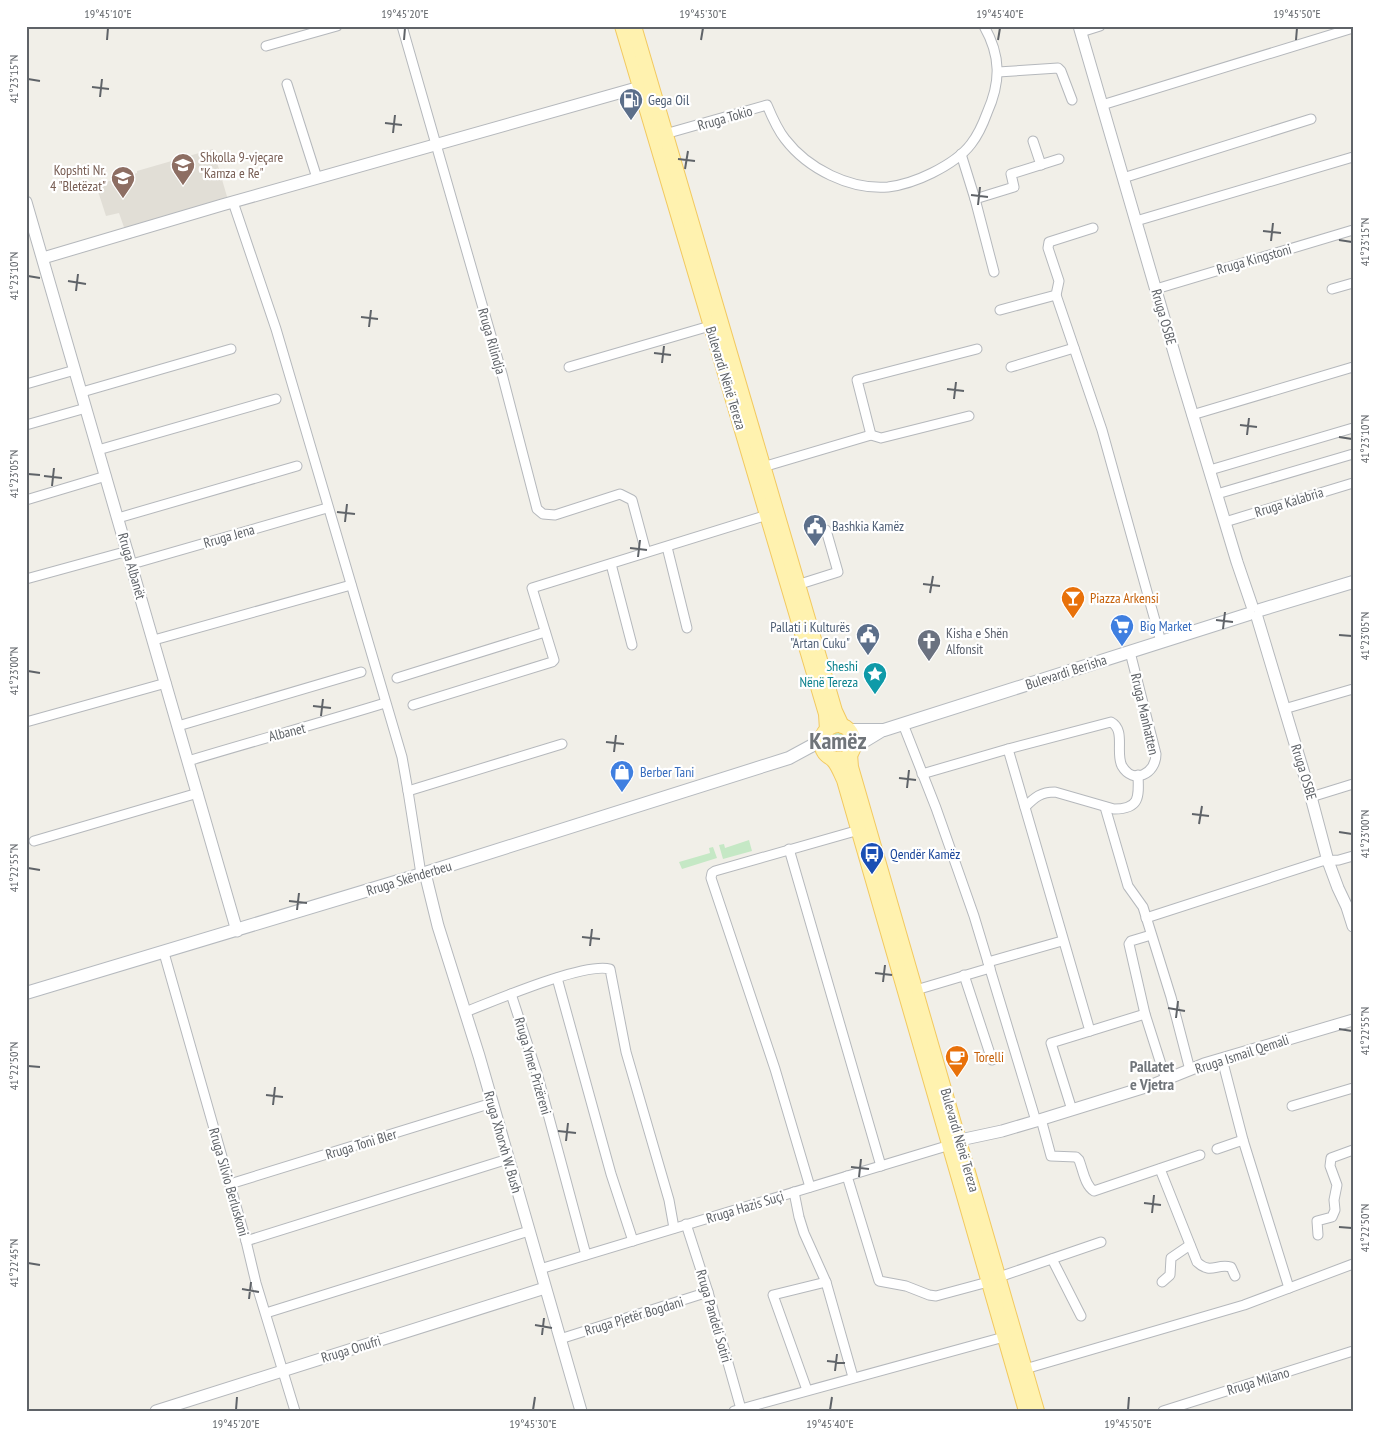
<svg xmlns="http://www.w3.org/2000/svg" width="1379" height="1437" viewBox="0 0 1379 1437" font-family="'PT Sans Narrow',sans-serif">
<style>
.education{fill:#e1ded6}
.green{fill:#c5e8c5}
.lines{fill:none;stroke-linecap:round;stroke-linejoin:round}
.minor-casing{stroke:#b5b8bc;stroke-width:11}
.tertiary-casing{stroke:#b5b8bc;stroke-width:13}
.secondary-casing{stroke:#b6babf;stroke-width:14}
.primary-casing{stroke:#f2c960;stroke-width:16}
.minor{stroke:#fff;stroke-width:9}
.tertiary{stroke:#fff;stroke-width:11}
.secondary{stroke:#fff;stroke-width:12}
.primary{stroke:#fff2af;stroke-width:14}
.ticks{fill:none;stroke:#5f6368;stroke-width:2}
.labels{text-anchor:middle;stroke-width:4.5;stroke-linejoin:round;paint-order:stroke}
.service-label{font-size:14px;fill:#4e5e75;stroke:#fff;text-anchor:start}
.street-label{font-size:14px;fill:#5f6368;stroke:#fff}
.education-label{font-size:14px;fill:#785e54;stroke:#fff;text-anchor:start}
.food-label{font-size:14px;fill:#c56008;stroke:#fff;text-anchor:start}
.shop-label{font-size:14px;fill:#366cbe;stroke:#fff;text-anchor:start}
.worship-label{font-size:14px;fill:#5b616d;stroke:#fff;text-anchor:start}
.culture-label{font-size:14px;fill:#0d838f;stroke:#fff;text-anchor:end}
.transit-label{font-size:14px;fill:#164399;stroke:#fff;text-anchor:start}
.quarter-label{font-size:16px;font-weight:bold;fill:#70757a;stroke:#fff}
.town-label{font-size:24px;font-weight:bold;fill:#70757a;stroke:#fff}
.neatline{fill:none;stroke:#5f6368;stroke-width:2}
.ticks-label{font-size:12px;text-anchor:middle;fill:#5f6368}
</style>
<rect width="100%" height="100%" fill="#f1efe8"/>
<path class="education" d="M213,149L228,200L125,230L119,213L106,216L96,185L137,173V171Z"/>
<g class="green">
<circle cx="838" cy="741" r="9"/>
<path d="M749,840L752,851L723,859L719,845L724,844L725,848Z"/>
<path d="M713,847L717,858L682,869L679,862L710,853L709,848Z"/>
</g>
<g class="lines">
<g class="minor-casing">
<g id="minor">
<path d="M402,26L502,374L537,509L543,514L555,515L620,494L632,500L646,552"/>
<path d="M1081,32L1100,26"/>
<path d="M266,46L337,26"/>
<path d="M998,72L1058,68L1061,71L1072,100"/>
<path d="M287,84L317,178"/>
<path d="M1102,105L1353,28"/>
<path d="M665,134L767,105C772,117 777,129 785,139C808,169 850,190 888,187C904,185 918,180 932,173C946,166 962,156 971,144C978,135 983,124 987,113C1001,82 1001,56 984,26"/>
<path d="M1033,141L1041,165"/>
<path d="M961,154L975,199L994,272"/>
<path d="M1123,178L1311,119"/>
<path d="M975,199L1014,187L1011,174L1059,159"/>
<path d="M233,202L276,329L402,757L408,791"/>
<path d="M1136,221L1353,157"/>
<path d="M1156,289L1353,230"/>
<path d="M1332,289L1353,283"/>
<path d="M1056,295L1102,430L1161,642"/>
<path d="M1000,310L1056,295L1059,281L1048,248L1049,242L1093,228"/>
<path d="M569,367L710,326"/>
<path d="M1011,367L1074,348"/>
<path d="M26,384L75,370"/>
<path d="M82,392L231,349"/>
<path d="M1192,415L1353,367"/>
<path d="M26,425L86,408"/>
<path d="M871,435L857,380L977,349"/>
<path d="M98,450L276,399"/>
<path d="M763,467L871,435L881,438L969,416"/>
<path d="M1210,470L1353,428"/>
<path d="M1217,494L1353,454"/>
<path d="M26,500L106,476"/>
<path d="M118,518L297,466"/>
<path d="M1225,522L1353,483"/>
<path d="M667,547L687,628"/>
<path d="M132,564L327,508"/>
<path d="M611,564L632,645"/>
<path d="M26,579L128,551"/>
<path d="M797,585L838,572L826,530"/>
<path d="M154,640L351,585"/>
<path d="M397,678L545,632"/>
<path d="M413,705L552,662L554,660L532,588L767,515"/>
<path d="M1284,709L1353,689"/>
<path d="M26,722L166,683"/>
<path d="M903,724L936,808L974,916L1036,1121"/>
<path d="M178,726L361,672"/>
<path d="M188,761C254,741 320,723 385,703"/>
<path d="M922,774L1008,749"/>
<path d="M1311,797L1353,784"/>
<path d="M1025,807C1035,797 1041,792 1055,792L1114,809C1140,809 1139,797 1138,775"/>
<path d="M1105,807L1128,886L1143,907L1171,997L1190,1070"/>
<path d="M34,841L198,793"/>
<path d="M789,849L881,1166"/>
<path d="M421,874L408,791L562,744"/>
<path d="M1146,918L1322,861L1339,860L1353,856"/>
<path d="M1151,935L1131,941L1129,944L1145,1014L1166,1080"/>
<path d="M164,953L246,1241L256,1283L295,1411"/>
<path d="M988,962L1062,941"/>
<path d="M964,975L992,1060"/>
<path d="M557,978L611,1174L633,1241"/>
<path d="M916,990L990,968"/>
<path d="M511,994L537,1073L586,1255"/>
<path d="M465,1012C494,1001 584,962 610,969L626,1052L669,1200L674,1228"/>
<path d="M1090,1031L1145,1014"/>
<path d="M1222,1059L1243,1140L1289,1288"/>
<path d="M1292,1106L1353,1088"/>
<path d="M1072,1110L1051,1043L1090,1031L1008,749L1111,722C1126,730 1115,753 1122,766C1133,785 1156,774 1156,754L1130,652"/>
<path d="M1041,1119L1051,1156L1076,1157L1079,1160C1083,1170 1085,1186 1094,1191L1200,1155"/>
<path d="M1217,1149L1243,1140"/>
<path d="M1160,1169L1197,1262C1211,1275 1216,1263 1231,1267L1235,1276"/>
<path d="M847,1176L879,1281L906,1286L929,1295L936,1296L988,1282"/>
<path d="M230,1184L492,1103"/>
<path d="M810,1187L775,1069L711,878L712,873L715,871L859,830"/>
<path d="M794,1192L799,1217L804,1233L826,1282L853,1377"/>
<path d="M686,1224L708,1292L741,1409"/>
<path d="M1318,1235L1317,1221L1332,1217L1335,1210L1334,1200L1337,1185L1330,1166L1331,1158L1353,1150"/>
<path d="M246,1241L508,1159"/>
<path d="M1052,1259L1081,1316"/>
<path d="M540,1269L950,1145"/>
<path d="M999,1277L1101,1242"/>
<path d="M1162,1282L1170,1275L1171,1258L1190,1245"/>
<path d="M266,1313L529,1231"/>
<path d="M560,1339L708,1292"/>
<path d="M1025,1369L1244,1305L1353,1264"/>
<path d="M807,1390L773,1295L826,1282"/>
<path d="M734,1411L1004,1337"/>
<path d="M1163,1411L1353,1351"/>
</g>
</g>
<g class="tertiary-casing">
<g id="tertiary">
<path d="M1079,26L1180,373L1237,562L1252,606"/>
<path d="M26,202L237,931"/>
<path d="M43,258L222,205L640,87"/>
<path d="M1257,617L1311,797L1328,861L1338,888L1347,907L1353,926"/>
<path d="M425,873L438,926L479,1056L581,1411"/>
<path d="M960,1140L1002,1131L1036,1121L1152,1085L1204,1064L1353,1020"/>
<path d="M156,1411L545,1288"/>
</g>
</g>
<g class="secondary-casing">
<g id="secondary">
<path d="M1260,610L1353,582"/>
<path d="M849,730H884L1249,614"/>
<path d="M853,748L881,731"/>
<path d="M26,993L425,873L789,758L813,745L822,736"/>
</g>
</g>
<g class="primary-casing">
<g id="primary">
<path d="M622,26L826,714L827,730"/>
<path d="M634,26L835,711L842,726"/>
<path d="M850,754L851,767L1037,1411"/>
<path d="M832,758C866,767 856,712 829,728C821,733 819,744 824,752C826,756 830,757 833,760C838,765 841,774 844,780L1026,1411"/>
</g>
</g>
<use href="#minor" class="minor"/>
<use href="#tertiary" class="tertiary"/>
<use href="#secondary" class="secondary"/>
<use href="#primary" class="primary"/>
</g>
<path class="ticks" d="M107,40L108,28M404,40L405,28M701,40L703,28M998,40L1000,28M1296,40L1297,28M28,79L40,81M92,87L109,89M100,97L102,79M385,123L402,125M393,133L395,115M678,159L695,161M685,169L688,151M971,195L988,197M978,205L980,187M1263,231L1281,233M1339,240L1352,242M1271,241L1273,223M28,276L40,278M68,281L86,284M76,291L78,274M361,317L378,319M369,327L371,310M654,353L671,355M662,363L664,346M947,389L964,391M954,399L956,382M1240,425L1257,427M1247,435L1249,418M1339,437L1352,439M28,474L40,475M44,476L62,478M52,486L54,468M337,512L355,514M345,522L347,504M630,548L647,550M638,557L640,540M923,584L940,586M930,593L933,576M1216,620L1233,622M1223,629L1225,612M1339,635L1352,636M28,671L40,673M313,706L331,708M321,716L323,699M606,742L624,744M614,752L616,735M899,778L916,780M907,788L909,770M1192,814L1209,816M1199,824L1202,806M1339,832L1352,834M28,868L40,870M289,901L307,903M297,910L299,893M582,937L600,939M590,946L592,929M875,973L892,975M883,982L885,965M1168,1008L1185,1011M1176,1018L1178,1001M1339,1029L1352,1031M28,1066L40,1067M266,1095L283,1097M273,1105L275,1087M558,1131L576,1133M566,1141L568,1123M851,1167L869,1169M859,1177L861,1159M1144,1203L1161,1205M1152,1213L1154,1195M1339,1227L1352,1228M28,1263L40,1265M242,1289L259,1292M249,1299L251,1282M535,1325L552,1328M542,1335L544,1318M827,1361L845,1363M835,1371L837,1354M236,1410L237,1397M533,1410L535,1397M830,1410L832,1397M1128,1410L1129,1397"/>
<defs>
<g id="fuel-pin" transform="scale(1.25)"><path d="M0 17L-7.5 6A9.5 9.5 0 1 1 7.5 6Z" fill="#5c6f8a" stroke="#fff"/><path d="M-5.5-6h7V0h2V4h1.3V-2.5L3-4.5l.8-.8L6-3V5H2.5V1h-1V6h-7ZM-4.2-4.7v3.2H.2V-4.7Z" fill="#fff"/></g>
<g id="school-pin" transform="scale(1.25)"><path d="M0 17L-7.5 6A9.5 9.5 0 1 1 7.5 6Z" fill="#8d6e63" stroke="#fff"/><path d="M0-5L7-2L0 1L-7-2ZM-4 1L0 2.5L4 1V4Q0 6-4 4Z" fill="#fff"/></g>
<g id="civic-pin" transform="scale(1.25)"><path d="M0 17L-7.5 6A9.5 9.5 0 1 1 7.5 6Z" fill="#5c6f8a" stroke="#fff"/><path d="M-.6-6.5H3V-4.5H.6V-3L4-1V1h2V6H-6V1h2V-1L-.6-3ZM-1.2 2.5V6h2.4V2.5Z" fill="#fff"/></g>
<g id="bar-pin" transform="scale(1.25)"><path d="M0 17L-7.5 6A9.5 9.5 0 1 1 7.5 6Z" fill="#e8710a" stroke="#fff"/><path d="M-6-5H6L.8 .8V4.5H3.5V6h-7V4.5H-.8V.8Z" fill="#fff"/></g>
<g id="supermarket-pin" transform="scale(1.25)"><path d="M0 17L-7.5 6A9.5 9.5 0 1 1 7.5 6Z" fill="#3f7fe0" stroke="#fff"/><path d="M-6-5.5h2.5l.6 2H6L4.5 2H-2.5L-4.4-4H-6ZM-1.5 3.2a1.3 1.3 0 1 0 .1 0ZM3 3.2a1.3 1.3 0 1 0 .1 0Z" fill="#fff"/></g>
<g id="church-pin" transform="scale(1.25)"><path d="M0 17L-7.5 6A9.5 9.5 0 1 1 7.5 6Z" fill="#6b7280" stroke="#fff"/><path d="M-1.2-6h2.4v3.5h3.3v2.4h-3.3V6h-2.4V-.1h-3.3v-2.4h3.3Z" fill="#fff"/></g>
<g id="sight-pin" transform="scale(1.25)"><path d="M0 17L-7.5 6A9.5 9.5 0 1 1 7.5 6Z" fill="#0f9aa8" stroke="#fff"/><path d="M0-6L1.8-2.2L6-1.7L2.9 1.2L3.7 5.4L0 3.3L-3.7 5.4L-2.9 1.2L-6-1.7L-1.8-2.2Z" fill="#fff"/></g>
<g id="shop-pin" transform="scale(1.25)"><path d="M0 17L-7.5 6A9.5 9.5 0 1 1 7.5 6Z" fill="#3f7fe0" stroke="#fff"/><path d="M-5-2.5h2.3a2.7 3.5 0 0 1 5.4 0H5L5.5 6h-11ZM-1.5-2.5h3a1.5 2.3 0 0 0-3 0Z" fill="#fff"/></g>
<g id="bus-pin" transform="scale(1.25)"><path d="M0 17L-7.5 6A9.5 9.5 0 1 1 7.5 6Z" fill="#1a4fb4" stroke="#fff"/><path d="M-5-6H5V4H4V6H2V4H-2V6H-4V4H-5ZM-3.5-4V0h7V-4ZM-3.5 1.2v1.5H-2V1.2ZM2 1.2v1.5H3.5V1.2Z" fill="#fff"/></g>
<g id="cafe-pin" transform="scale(1.25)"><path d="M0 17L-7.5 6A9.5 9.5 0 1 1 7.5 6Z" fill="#e8710a" stroke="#fff"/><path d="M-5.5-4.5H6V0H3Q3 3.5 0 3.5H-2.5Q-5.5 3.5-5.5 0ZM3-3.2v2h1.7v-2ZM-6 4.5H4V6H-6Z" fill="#fff"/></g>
</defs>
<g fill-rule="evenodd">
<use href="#fuel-pin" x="631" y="100"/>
<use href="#school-pin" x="183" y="165"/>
<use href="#school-pin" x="123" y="178"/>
<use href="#civic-pin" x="815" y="526"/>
<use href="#bar-pin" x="1073" y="598"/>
<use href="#supermarket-pin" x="1122" y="626"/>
<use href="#civic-pin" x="868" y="635"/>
<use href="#church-pin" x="929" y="641"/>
<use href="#sight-pin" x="875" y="674"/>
<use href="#shop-pin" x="622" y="772"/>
<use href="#bus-pin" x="872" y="854"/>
<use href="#cafe-pin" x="957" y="1057"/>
</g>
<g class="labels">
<g class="service-label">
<text x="648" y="105">Gega Oil</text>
<text x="832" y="531">Bashkia Kamëz</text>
<text x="850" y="632" text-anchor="end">Pallati i Kulturës<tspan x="850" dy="16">"Artan Cuku"</tspan></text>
</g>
<g class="street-label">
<text transform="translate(725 118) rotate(-16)" y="5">Rruga Tokio</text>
<text transform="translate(1254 259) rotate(-16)" y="5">Rruga Kingstoni</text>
<text transform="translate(1164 317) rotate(74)" y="5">Rruga OSBE</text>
<text transform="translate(492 341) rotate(74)" y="5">Rruga Rilindja</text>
<text transform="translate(726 378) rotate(73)" y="5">Bulevardi Nënë Tereza</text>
<text transform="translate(1289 502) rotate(-17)" y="5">Rruga Kalabria</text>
<text transform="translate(229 536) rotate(-16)" y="5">Rruga Jena</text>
<text transform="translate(132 566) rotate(74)" y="5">Rruga Albanët</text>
<text transform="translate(1066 672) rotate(-18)" y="5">Bulevardi Berisha</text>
<text transform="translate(1145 714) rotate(77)" y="5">Rruga Manhatten</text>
<text transform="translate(287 732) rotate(-14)" y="5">Albanet</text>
<text transform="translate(1304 772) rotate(73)" y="5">Rruga OSBE</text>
<text transform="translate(409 878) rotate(-17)" y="5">Rruga Skënderbeu</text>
<text transform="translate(1242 1054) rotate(-18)" y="5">Rruga Ismail Qemali</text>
<text transform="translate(533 1066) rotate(74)" y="5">Rruga Ymer Prizëreni</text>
<text transform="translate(960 1140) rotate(74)" y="5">Bulevardi Nënë Tereza</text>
<text transform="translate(503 1142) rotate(74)" y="5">Rruga Xhorxh W. Bush</text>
<text transform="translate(361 1144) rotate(-17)" y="5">Rruga Toni Bler</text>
<text transform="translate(229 1182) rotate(74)" y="5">Rruga Silvio Berluskoni</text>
<text transform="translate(745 1207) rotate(-17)" y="5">Rruga Hazis Suçi</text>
<text transform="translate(634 1316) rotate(-17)" y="5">Rruga Pjetër Bogdani</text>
<text transform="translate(714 1316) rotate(74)" y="5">Rruga Pandeli Sotiri</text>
<text transform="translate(351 1349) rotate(-17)" y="5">Rruga Onufri</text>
<text transform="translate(1258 1381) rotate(-17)" y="5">Rruga Milano</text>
</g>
<g class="education-label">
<text x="200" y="162">Shkolla 9-vjeçare<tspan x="200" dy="16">"Kamza e Re"</tspan></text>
<text x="106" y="175" text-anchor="end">Kopshti Nr.<tspan x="106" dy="16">4 "Bletëzat"</tspan></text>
</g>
<g class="food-label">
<text x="1090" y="603">Piazza Arkensi</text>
<text x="974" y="1062">Torelli</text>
</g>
<g class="shop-label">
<text x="1140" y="631">Big Market</text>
<text x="640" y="777">Berber Tani</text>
</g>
<g class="worship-label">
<text x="946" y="638">Kisha e Shën<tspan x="946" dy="16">Alfonsit</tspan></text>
</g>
<g class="culture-label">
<text x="858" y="671">Sheshi<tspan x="858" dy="16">Nënë Tereza</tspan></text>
</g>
<g class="transit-label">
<text x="890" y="859">Qendër Kamëz</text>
</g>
<g class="quarter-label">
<text x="1152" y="1072">Pallatet<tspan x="1152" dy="18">e Vjetra</tspan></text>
</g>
<g class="town-label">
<text x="838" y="749">Kamëz</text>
</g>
</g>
<rect width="1379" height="1437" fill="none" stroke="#ffffff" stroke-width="55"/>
<rect x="28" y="28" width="1324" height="1382" class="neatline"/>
<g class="ticks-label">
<text x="108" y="18">19°45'10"E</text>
<text x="405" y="18">19°45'20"E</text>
<text x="703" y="18">19°45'30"E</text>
<text x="1000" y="18">19°45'40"E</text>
<text x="1297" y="18">19°45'50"E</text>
<text transform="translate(14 79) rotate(-90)" y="4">41°23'15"N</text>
<text transform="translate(1365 242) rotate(-90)" y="4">41°23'15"N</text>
<text transform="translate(14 276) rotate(-90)" y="4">41°23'10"N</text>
<text transform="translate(1365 439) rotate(-90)" y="4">41°23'10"N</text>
<text transform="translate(14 474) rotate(-90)" y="4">41°23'05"N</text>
<text transform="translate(1365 636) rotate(-90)" y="4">41°23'05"N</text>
<text transform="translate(14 671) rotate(-90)" y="4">41°23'00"N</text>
<text transform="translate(1365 834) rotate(-90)" y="4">41°23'00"N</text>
<text transform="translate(14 868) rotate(-90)" y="4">41°22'55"N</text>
<text transform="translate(1365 1031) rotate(-90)" y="4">41°22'55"N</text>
<text transform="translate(14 1066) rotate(-90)" y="4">41°22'50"N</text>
<text transform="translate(1365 1228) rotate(-90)" y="4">41°22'50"N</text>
<text transform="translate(14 1263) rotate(-90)" y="4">41°22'45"N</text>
<text x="236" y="1428">19°45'20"E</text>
<text x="533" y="1428">19°45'30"E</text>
<text x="830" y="1428">19°45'40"E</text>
<text x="1128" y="1428">19°45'50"E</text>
</g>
</svg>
